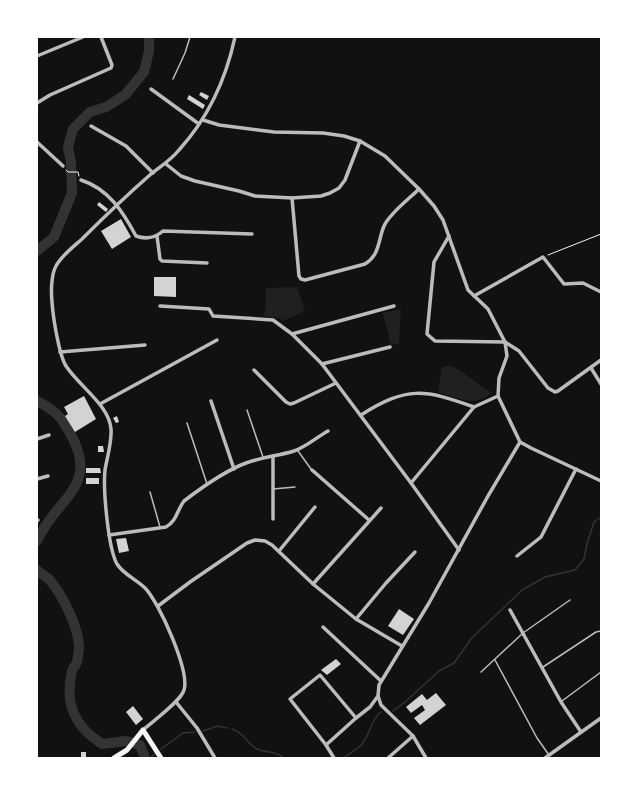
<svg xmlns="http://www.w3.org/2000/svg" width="638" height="795" viewBox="0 0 638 795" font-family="Montserrat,sans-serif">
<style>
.green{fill:#202020}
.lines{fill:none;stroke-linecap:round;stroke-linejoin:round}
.stream{stroke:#333;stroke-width:1.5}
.river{stroke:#333;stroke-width:10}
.building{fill:#d3d3d3}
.path{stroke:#f5f5f5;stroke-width:1}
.service{stroke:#bcbcbc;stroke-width:1.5}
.minor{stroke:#bcbcbc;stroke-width:3.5}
.secondary{stroke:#f5f5f5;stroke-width:5}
</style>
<rect width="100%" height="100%" fill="#111"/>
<g class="green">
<path d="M297,287L305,311L283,321L279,318L264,316L266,307V288Z"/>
<path d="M401,309L399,344L391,345L383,313Z"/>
<path d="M452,366C467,374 477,384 491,392C478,409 455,397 438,392L442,367Z"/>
</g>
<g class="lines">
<g class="stream">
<path d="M393,711L405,702L439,671L454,663L471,639L522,590L545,577L575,570L584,559L587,544L594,522L601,517"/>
<path d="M232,729C244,732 248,745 257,749C266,753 277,751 284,758"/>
<path d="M203,731L218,726L227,728"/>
<path d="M161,749L183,733L195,732"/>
<path d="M150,758L155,754"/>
<path d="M344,758C349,753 357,750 362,744C370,735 371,719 381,712"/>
</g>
<g class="river">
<path d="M37,251L54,237L72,193L71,163L68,147L73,129L90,112L106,107L125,95L144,72L149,51V37"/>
<path d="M37,401C56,411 61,416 71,435C100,487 55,499 37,541"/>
<path d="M37,570C41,574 45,576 49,579C62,594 78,626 79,646C79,650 78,660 76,664C75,667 72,668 72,671C64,704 75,727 102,744L126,741L140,745L145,758"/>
</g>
</g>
<g class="building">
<path d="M201,92L209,96L207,100L199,95Z"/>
<path d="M189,95L205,105L203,109L187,99Z"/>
<path d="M99,202L108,209L106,212L97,205Z"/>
<path d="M121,219L131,237L112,249L101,231Z"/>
<path d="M154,277H176V297L154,296Z"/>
<path d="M84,396L96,419L75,432L65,416L68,414L64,407Z"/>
<path d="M117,416L119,422L116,423L113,418Z"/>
<path d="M98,446H103L104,452H98Z"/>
<path d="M86,468H100L101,473H86Z"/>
<rect x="86" y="478" width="13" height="6"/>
<path d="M126,538L129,551L119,553L116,539Z"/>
<path d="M399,609L414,619L403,635L388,626Z"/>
<path d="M336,659L341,664L327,675L321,670Z"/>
<path d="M436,693L446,705L420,725L414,718L425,710L422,705L411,713L406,707L422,694L427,700Z"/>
<path d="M133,706L143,719L136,725L126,712Z"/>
<rect x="81" y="752" width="5" height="5"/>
</g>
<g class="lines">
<g class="path">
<path d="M66,170L68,172H78L79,176"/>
<path d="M548,255L601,234"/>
</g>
<g class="service">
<path d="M173,79L185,53L190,37"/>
<path d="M247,410L263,457"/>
<path d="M187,423L207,484"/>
<path d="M298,451L311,469"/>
<path d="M273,489L295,487"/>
<path d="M150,492L160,527"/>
<path d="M495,660L537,738L549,755"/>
<path d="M543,667L596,632L601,631"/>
<path d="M481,672L523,633L570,600"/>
<path d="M562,701L601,672"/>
</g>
<g class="minor">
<path d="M37,56L83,37"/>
<path d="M151,89L199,124"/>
<path d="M37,103L50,95L111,68L112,65L101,37"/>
<path d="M203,120L219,125L274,132L323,133L344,136L360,141L385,156L419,189L434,206L443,220L468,290L488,309L505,342L507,356L499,378L498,396L520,442L488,496L429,603L379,685L378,696L381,705L413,736L426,758"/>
<path d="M91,126L126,146L153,173"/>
<path d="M37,142L63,166"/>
<path d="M166,164L181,176L195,181L239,191L255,196L292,198L321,196L330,193L339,188L345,180L360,141"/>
<path d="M81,180C109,189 123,212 136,236C147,240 155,238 163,231L252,234"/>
<path d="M292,198L299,276L301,279L305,280L365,264C380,255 378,240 384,226C390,213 409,199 419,189"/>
<path d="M157,236L160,259L162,261L207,263"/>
<path d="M449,236L434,262L427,334L435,341L505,342"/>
<path d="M474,296L543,257L564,284L583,283L601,292"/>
<path d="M160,306L209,309L213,316L273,320L292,334L322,364L411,483L459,550"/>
<path d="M292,334L394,306"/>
<path d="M505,342L519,351L548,388L555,392L558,391L601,360"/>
<path d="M60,352L145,345"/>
<path d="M322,364L390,347"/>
<path d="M591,368L601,384"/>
<path d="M254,370L286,402L290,404L294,403L336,383"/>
<path d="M211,401L234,469"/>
<path d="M100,404L217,340"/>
<path d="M361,415C407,386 424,389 474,407L498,396"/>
<path d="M37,439L49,435"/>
<path d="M520,442L531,448L601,481"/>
<path d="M312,470L369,520"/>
<path d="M37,479L48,476"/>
<path d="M411,483L474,407"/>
<path d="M273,519V456"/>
<path d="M37,521L38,520"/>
<path d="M109,535L166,527C177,521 177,510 184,501C201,488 227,470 246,463C262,457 278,456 294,451C306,447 317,437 328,431"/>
<path d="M279,551L315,507"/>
<path d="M517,556L541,537L576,469"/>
<path d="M313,584L381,508"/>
<path d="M158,606L190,582L247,543L255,540L265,541L272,545L313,584L356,619L402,646"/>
<path d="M510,610L561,702L581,732"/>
<path d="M356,619L386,583L415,552"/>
<path d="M323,627L381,681"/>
<path d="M176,702L197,728L215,758"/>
<path d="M143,730C153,721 181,701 184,690C190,671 159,602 145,588C137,580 123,574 117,564C108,548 103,489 105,470C107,458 112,442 111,429C109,405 79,386 66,366C59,355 53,317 52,302C51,292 51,275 56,266C62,255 73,247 82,239C104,217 127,195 151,174C161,166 171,160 179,150C208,118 226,79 235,37"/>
<path d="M326,745L356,718"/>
<path d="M334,758L326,745L290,699L320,675L356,718L370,707L378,696"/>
<path d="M388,758L413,736"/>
<path d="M545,758L601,718"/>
</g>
<path class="secondary" d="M114,758L127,750L143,730L161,758"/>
</g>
<rect width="638" height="795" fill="none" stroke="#ffffff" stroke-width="76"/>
</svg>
